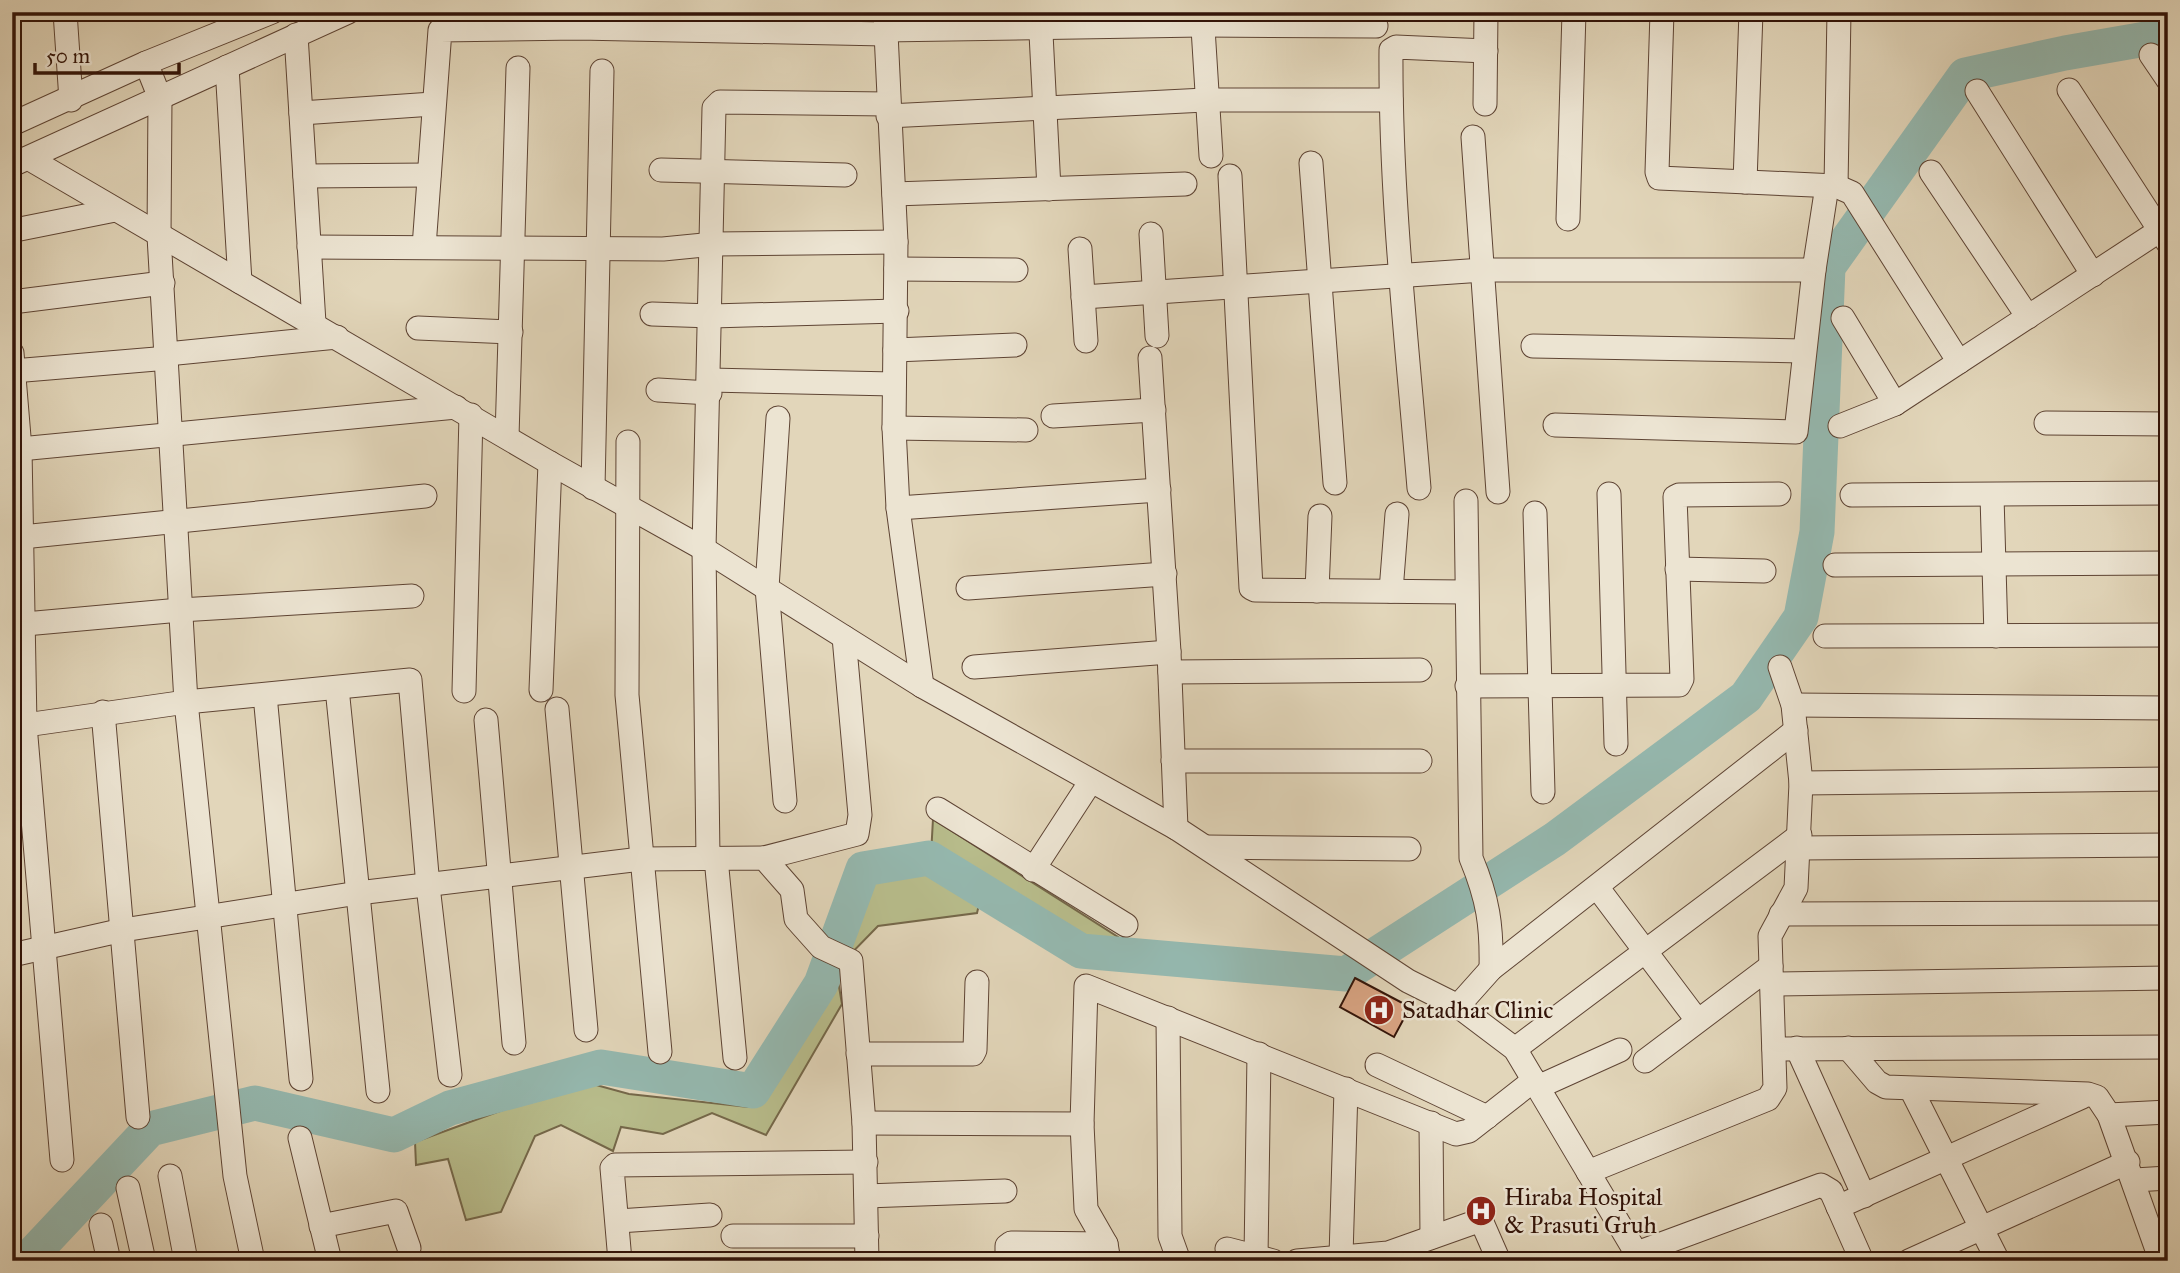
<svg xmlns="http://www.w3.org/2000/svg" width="2180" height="1273" viewBox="0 0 2180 1273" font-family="'IM FELL Great Primer',serif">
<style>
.green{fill:#b8bd8c;stroke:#75684a;stroke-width:2}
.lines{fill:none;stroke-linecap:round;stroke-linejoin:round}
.river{stroke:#95b9b0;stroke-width:35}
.building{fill:#daa584;stroke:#321308;stroke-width:2}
.minor-casing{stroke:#5e4434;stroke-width:25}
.minor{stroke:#ece4d2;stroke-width:23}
.labels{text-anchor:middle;stroke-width:5;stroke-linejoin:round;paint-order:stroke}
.poi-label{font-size:24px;fill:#321308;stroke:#ece4d2;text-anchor:start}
</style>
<rect width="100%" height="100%" fill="#e2d6ba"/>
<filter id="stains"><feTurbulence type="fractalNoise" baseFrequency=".00286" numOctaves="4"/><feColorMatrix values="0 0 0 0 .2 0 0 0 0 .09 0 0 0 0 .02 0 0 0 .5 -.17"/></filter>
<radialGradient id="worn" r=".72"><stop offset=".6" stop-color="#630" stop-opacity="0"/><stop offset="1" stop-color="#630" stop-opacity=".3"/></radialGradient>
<g class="green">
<path d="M933,819L1118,937L1105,952L931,855Z"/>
<path d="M929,872L981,896L977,913L878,926L836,969L842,1004L766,1135L712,1113L663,1134L621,1127L613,1151L561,1125L535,1136L501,1212L466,1220L448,1159L416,1165L415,1142L555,1091L589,1083L629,1094L748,1107L790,1054L824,979L842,924L878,877Z"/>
</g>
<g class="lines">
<path class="river" d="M26,1261L150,1129L255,1103L394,1135L450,1108L601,1067L753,1091L821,984L863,869L929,858L1081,951L1346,974L1555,839L1746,697L1801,617L1817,532L1828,267L1965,75L2065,53L2157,37L2168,30"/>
</g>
<path class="building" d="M1355,978L1410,1007L1394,1037L1340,1007Z"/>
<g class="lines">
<g class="minor-casing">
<g id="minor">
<path d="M65,12L71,100"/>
<path d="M885,12L896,242L894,428L898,508L922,686"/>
<path d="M1202,12L1211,156"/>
<path d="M1662,12L1657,172L1659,178L1836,186L1852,193L1959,362"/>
<path d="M1040,14L1049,189"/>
<path d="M884,30L1201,25L1376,26"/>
<path d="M296,35L314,323"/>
<path d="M2151,55L2168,80"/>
<path d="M146,63L160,98L159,236L186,702L235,1176L253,1261"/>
<path d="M227,67L240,282"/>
<path d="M2069,90L2168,243"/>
<path d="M1977,91L2093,275"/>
<path d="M1485,104L1486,12"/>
<path d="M301,113L433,104"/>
<path d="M888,116L1205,100H1391"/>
<path d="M12,124L146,63L272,12"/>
<path d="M1473,137L1498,492"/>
<path d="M28,158L550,463L704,549L922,686L1176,828L1408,981L1458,1006L1515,1049L1641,1261"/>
<path d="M1311,163L1335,483"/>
<path d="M12,165L348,12"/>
<path d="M661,170L845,175"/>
<path d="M1931,172L2028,317"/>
<path d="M305,176L429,175"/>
<path d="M1230,176L1251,588L1255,590L1466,592"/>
<path d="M1745,182L1751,12"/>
<path d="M1836,186L1839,12"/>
<path d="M894,194L1185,184"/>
<path d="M1568,219L1574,12"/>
<path d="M15,230L115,210"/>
<path d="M1151,234L1157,336"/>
<path d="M309,247L663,249L714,244L896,242"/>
<path d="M424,247L440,30L578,28L885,34"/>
<path d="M1080,249L1086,341"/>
<path d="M896,269L1016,270"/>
<path d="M1083,297L1483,270H1814"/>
<path d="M12,302L163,283"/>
<path d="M652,314L712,316L897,311"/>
<path d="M1843,318L1895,404"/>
<path d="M418,328L511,332"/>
<path d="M1533,346L1804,351"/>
<path d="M895,350L1015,345"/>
<path d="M12,353L20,449L25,725L62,1160"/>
<path d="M167,354L337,337"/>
<path d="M1150,358L1169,652L1176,828"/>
<path d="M13,371L168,358"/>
<path d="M710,380L894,384"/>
<path d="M658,390L710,393"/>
<path d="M1053,416L1154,410"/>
<path d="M778,418L767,588L785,801"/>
<path d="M2046,423L2168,424"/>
<path d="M1555,425L1796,432L1814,270L1827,186"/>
<path d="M1840,426L1895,404L2168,225"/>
<path d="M894,428L1026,430"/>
<path d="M507,437L518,68"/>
<path d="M628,442L627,695L660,1052"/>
<path d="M20,449L456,407"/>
<path d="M593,488L602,71"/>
<path d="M1419,488C1407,343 1390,196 1391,50L1396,47L1486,51"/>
<path d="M1609,494L1616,744"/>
<path d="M1852,495L2168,493"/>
<path d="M1992,496L1996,636"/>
<path d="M1466,501L1471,858C1488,899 1492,925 1491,969"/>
<path d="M898,508L1159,490"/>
<path d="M1535,513L1543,792"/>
<path d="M22,537L425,496"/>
<path d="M1835,565L2168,563"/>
<path d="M1677,569L1764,571"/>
<path d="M968,588L1165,574"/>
<path d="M1317,591L1320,516"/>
<path d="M1391,591L1397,514"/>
<path d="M25,624L180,610L412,596"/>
<path d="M1825,636L2168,635"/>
<path d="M974,667L1169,652"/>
<path d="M1170,672L1420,670"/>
<path d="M1467,686L1679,685L1682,679L1675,497L1679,495L1779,494"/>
<path d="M337,688L378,1091"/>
<path d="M541,690L550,463"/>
<path d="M464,691L471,415"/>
<path d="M265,695L301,1079"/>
<path d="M1793,705L2168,708"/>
<path d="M557,709L586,1030"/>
<path d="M103,712L138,1117"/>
<path d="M486,720L514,1043"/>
<path d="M12,727L186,702L410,680L428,886L450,1075"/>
<path d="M1173,761H1420"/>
<path d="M1801,783L2168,779"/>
<path d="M938,809L1126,925"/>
<path d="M1206,847L1409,849"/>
<path d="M1799,848L2168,845"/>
<path d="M708,858L704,549L714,108L720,102L887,104"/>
<path d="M716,858L735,1058"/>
<path d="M764,858L857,834L860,815L844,637"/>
<path d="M1033,870L1091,781"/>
<path d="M1597,887L1697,1020"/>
<path d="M1781,914L2168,913"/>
<path d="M12,955L123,930L358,893L641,859L764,858L792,890L796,919L821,947L851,961L864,1123L867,1261"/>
<path d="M1771,984L2168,978"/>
<path d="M1458,1006L1491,969L1796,730"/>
<path d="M1168,1018L1170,1236L1179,1261"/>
<path d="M1797,1048L1864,1196"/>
<path d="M1848,1048L1877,1082L1886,1087L2088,1094L2097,1097L2109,1115L2161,1261"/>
<path d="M1515,1049L1800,835"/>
<path d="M1774,1049L2168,1047"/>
<path d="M858,1054H973L975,1050L977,982"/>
<path d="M1645,1061L1771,966"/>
<path d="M1377,1065L1487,1117"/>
<path d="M1538,1087L1620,1050"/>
<path d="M1911,1089L1998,1261"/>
<path d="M2109,1115L2168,1112"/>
<path d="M864,1123L1082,1124"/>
<path d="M1431,1123L1432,1237"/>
<path d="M300,1138L330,1261"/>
<path d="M1588,1172L1768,1099L1775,1088L1770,936L1796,888L1801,783L1793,705L1780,667"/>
<path d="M170,1176L186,1261"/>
<path d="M2135,1180L2168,1178"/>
<path d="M128,1188L144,1261"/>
<path d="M866,1196L1005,1191"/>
<path d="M1838,1207L2082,1097"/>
<path d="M618,1221L710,1215"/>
<path d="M101,1225L109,1261"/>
<path d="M321,1226L396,1211L409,1248"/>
<path d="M733,1236H867"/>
<path d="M1227,1249L1273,1261"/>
<path d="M1637,1253L1821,1185L1831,1191L1862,1261"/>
<path d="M1341,1256L1346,1089"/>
<path d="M1256,1257L1259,1054"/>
<path d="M620,1261L612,1168L615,1165L866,1162"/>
<path d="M1007,1261V1246L1011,1243L1106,1244"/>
<path d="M1109,1261L1106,1244L1086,1209L1082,1124L1086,986L1456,1134L1469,1131L1534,1080"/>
<path d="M1297,1261L1388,1253L1481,1220L1499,1261"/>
<path d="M1909,1261L2128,1162"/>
</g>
</g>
<use href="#minor" class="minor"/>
</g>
<defs>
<g id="hospital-disc" transform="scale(1.575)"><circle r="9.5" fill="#8f2418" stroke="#ece4d2"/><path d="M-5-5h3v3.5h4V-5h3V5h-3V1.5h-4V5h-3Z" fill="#fff"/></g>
</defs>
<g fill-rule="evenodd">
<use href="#hospital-disc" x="1379" y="1010"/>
<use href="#hospital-disc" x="1481" y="1211"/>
</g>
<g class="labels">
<g class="poi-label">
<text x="1402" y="1018">Satadhar Clinic</text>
<text x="1504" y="1205">Hiraba Hospital<tspan x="1504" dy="28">&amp; Prasuti Gruh</tspan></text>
</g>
</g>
<rect width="2180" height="1273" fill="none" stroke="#e2d6ba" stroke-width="42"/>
<rect x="14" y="14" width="2152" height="1245" fill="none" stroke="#321308" stroke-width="3.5"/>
<rect x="21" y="21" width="2138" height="1231" fill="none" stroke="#321308" stroke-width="2"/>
<path d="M35 63v10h144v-10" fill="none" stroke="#321308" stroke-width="3.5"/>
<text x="46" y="63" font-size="21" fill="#321308" stroke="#ece4d2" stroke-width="5" paint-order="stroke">50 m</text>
<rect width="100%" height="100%" filter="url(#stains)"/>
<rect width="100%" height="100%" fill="url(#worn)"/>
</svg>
